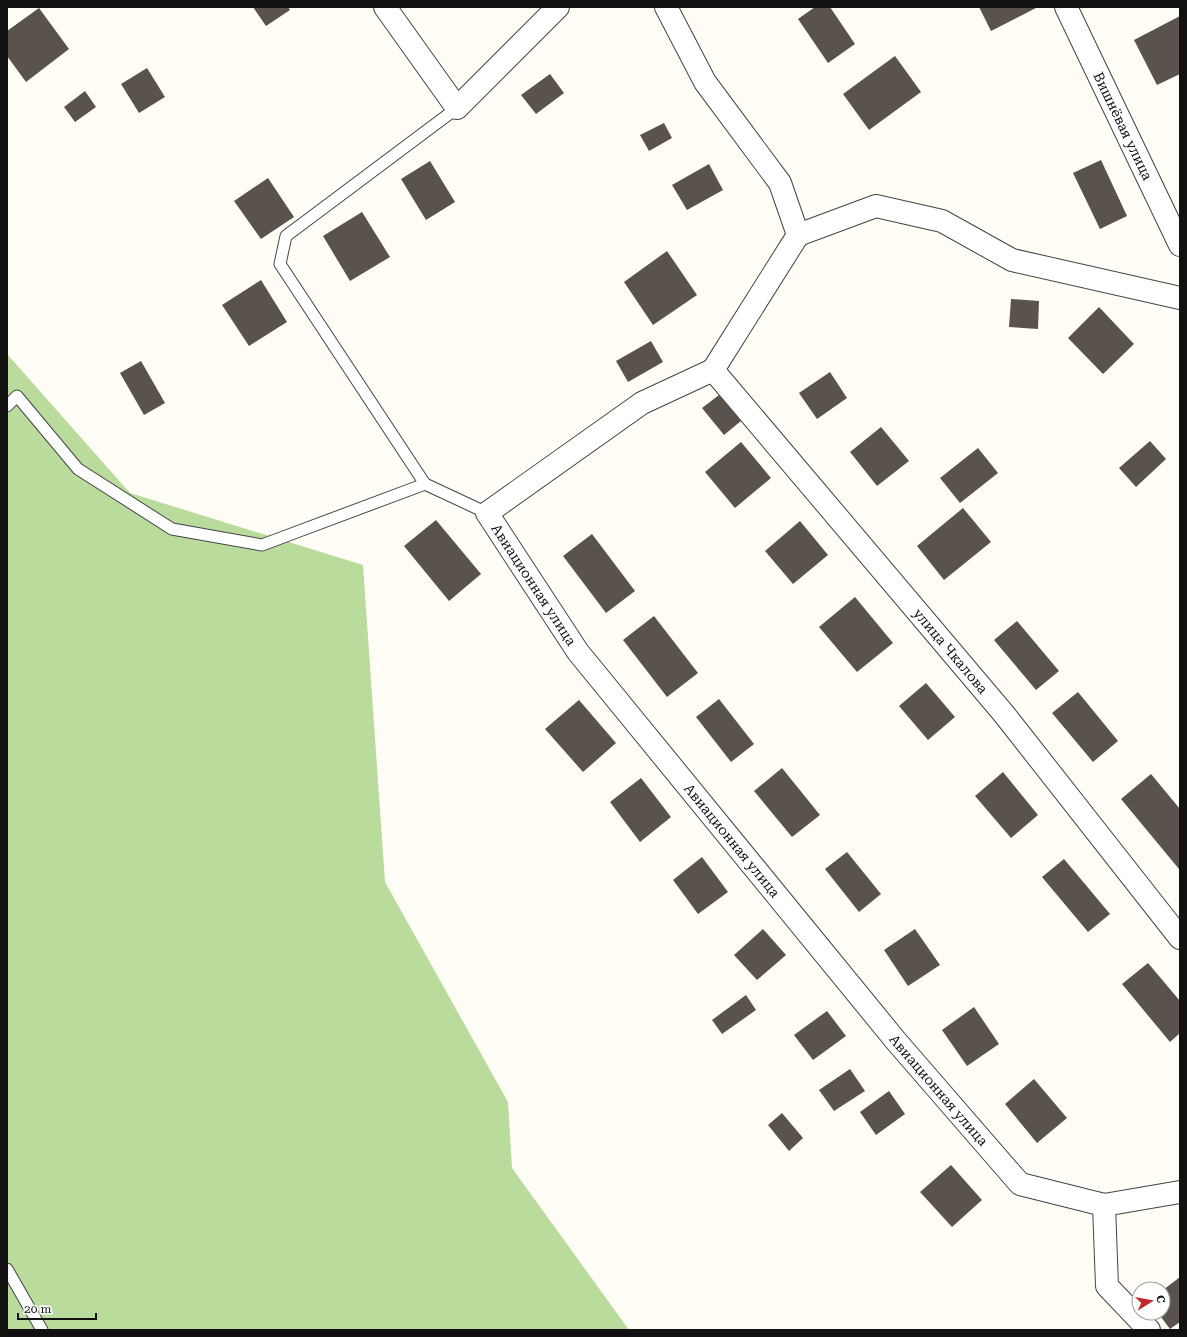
<svg xmlns="http://www.w3.org/2000/svg" width="1187" height="1337" viewBox="0 0 1187 1337" font-family="'Roboto Serif',serif">
<style>
.forest{fill:#b9dc9c}
.building{fill:#5a524d}
.lines{fill:none;stroke-linecap:round;stroke-linejoin:round}
.service-casing{stroke:#444;stroke-width:13}
.minor-casing{stroke:#444;stroke-width:24}
.service{stroke:#fff;stroke-width:11}
.minor{stroke:#fff;stroke-width:22}
.labels{text-anchor:middle;stroke-width:4;stroke-linejoin:round;paint-order:stroke}
.street-label{font-size:14px;fill:#111;stroke:#fff}
</style>
<rect width="100%" height="100%" fill="#fffdf5"/>
<path class="forest" d="M7,354L130,493L363,565L385,882L508,1102L512,1168L629,1330H7Z"/>
<g class="building">
<path d="M253,7H288L290,10L266,26Z"/>
<path d="M815,7H830L855,44L828,63L798,19Z"/>
<path d="M979,7H1038L991,31Z"/>
<path d="M39,8L69,49L26,82L7,56V31Z"/>
<path d="M1180,16V74L1157,85L1134,40Z"/>
<path d="M895,56L921,92L869,130L843,94Z"/>
<path d="M147,68L165,97L139,113L121,84Z"/>
<path d="M550,74L564,93L536,114L521,95Z"/>
<path d="M85,91L96,107L75,122L64,107Z"/>
<path d="M664,123L672,138L649,151L640,135Z"/>
<path d="M1101,160L1127,216L1100,229L1073,173Z"/>
<path d="M430,161L455,202L426,220L401,179Z"/>
<path d="M709,164L723,190L687,210L672,185Z"/>
<path d="M268,178L294,217L261,239L234,201Z"/>
<path d="M362,212L390,257L350,281L323,236Z"/>
<path d="M667,251L697,295L653,325L624,282Z"/>
<path d="M261,280L287,322L249,346L222,305Z"/>
<path d="M1011,299L1039,301L1038,329L1009,327Z"/>
<path d="M1099,307L1134,344L1103,374L1068,338Z"/>
<path d="M651,341L663,362L628,382L616,361Z"/>
<path d="M141,361L165,403L144,415L120,373Z"/>
<path d="M830,372L847,398L817,419L799,393Z"/>
<path d="M719,395L741,421L724,435L702,408Z"/>
<path d="M881,427L909,461L877,486L850,452Z"/>
<path d="M1150,441L1166,459L1136,487L1119,468Z"/>
<path d="M741,442L771,478L735,508L705,472Z"/>
<path d="M978,448L998,473L960,503L940,478Z"/>
<path d="M963,508L991,542L944,580L917,546Z"/>
<path d="M436,520L481,574L449,601L404,546Z"/>
<path d="M800,521L828,555L793,584L765,551Z"/>
<path d="M592,534L635,591L606,613L563,556Z"/>
<path d="M855,597L893,643L857,672L819,627Z"/>
<path d="M654,616L698,673L667,697L623,640Z"/>
<path d="M1017,621L1059,671L1036,690L994,640Z"/>
<path d="M926,683L955,717L928,740L899,706Z"/>
<path d="M1078,692L1118,741L1093,762L1052,713Z"/>
<path d="M719,699L754,744L731,762L696,717Z"/>
<path d="M579,700L616,743L583,772L545,729Z"/>
<path d="M782,768L820,815L792,837L754,791Z"/>
<path d="M1003,772L1038,815L1011,838L975,796Z"/>
<path d="M1151,774L1180,809V868L1179,869L1121,799Z"/>
<path d="M641,778L671,817L640,842L610,802Z"/>
<path d="M847,852L881,894L859,912L825,869Z"/>
<path d="M702,857L728,892L698,914L673,880Z"/>
<path d="M1064,859L1110,914L1088,932L1042,877Z"/>
<path d="M763,929L786,955L757,980L734,955Z"/>
<path d="M915,929L940,965L908,986L884,950Z"/>
<path d="M1148,963L1180,1001V1033L1170,1042L1122,984Z"/>
<path d="M746,995L756,1010L722,1034L712,1020Z"/>
<path d="M974,1007L999,1044L967,1066L942,1030Z"/>
<path d="M827,1011L846,1036L813,1060L794,1035Z"/>
<path d="M850,1069L865,1091L834,1111L819,1090Z"/>
<path d="M1034,1079L1067,1118L1037,1143L1005,1104Z"/>
<path d="M889,1091L905,1114L876,1135L860,1112Z"/>
<path d="M782,1113L803,1138L789,1151L768,1125Z"/>
<path d="M951,1165L982,1200L952,1227L920,1192Z"/>
<path d="M1180,1277V1322L1170,1329L1158,1313H1163V1290Z"/>
</g>
<g class="lines">
<g class="service-casing">
<g id="service">
<path d="M7,406L17,396L78,469L172,529L262,545L425,484L487,513"/>
<path d="M425,484L280,264L286,236L457,108"/>
<path d="M7,1269L42,1330"/>
</g>
</g>
<g class="minor-casing">
<g id="minor">
<path d="M385,7L457,108L558,7"/>
<path d="M666,7L705,82L780,183L798,235L713,370"/>
<path id="s1" d="M1066,7L1180,245"/>
<path d="M798,235L876,206L942,221L1012,260L1180,298"/>
<path id="s2" d="M713,370L642,403L487,513L578,652L896,1041L1020,1184L1104,1205L1107,1286L1149,1330"/>
<path id="s3" d="M713,370L1004,714L1180,938"/>
<path d="M1104,1205L1180,1192"/>
</g>
</g>
<use href="#service" class="service"/>
<use href="#minor" class="minor"/>
</g>
<g class="labels">
<g class="street-label">
<text dy="5" stroke="none"><textPath href="#s1" startOffset="132">Вишнёвая улица</textPath></text>
<text dy="5" stroke="none"><textPath href="#s2" startOffset="354">Авиационная улица</textPath></text>
<text dy="5" stroke="none"><textPath href="#s3" startOffset="368">улица Чкалова</textPath></text>
<text dy="5" stroke="none"><textPath href="#s2" startOffset="678">Авиационная улица</textPath></text>
<text dy="5" stroke="none"><textPath href="#s2" startOffset="1002">Авиационная улица</textPath></text>
</g>
</g>
<rect width="1187" height="1337" fill="none" stroke="#111111" stroke-width="16"/>
<g transform="translate(1151 1301) rotate(79)"><circle r="19" fill="#ffffff" stroke="#a0a0a0"/>
<path d="M0-3L7 15L0 10L-7 15Z" fill="#c4262e"/>
<text y="-6" font-size="11" font-weight="bold" text-anchor="middle" fill="#111111">С</text>
</g>
<path d="M18 1313v6h78v-6" fill="none" stroke="#111111" stroke-width="2"/>
<text x="24" y="1313" font-size="12" fill="#111111" stroke="#ffffff" stroke-width="3" paint-order="stroke">20 m</text>
</svg>
